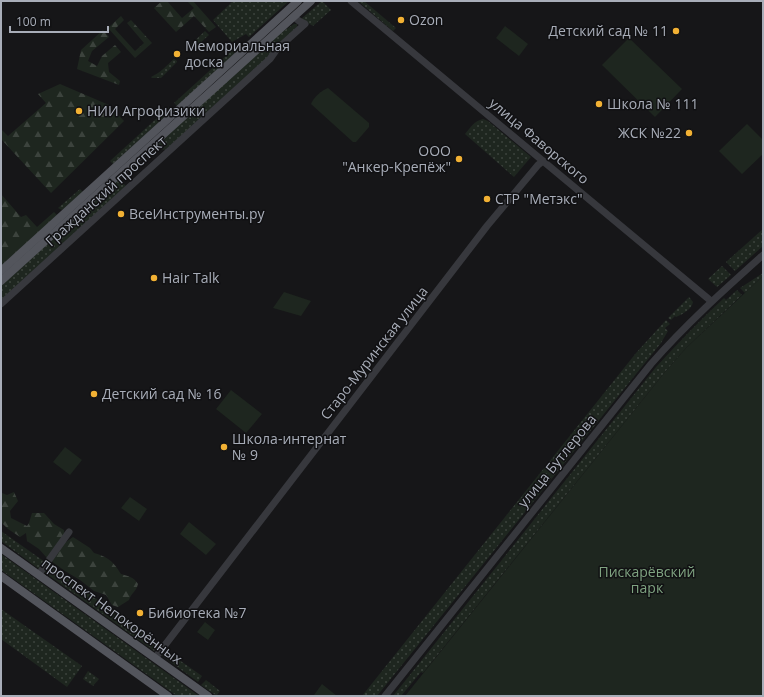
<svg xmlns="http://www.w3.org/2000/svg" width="764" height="697" viewBox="0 0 764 697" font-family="'Open Sans',sans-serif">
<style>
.grass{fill:url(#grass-dots)}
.forest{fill:url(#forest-firs)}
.park{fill:#1e261f}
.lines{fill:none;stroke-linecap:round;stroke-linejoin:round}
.minor{stroke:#37383d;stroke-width:7}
.major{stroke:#53555c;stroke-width:8}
.poi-dot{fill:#f2b134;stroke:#111113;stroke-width:1.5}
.labels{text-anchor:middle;stroke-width:3;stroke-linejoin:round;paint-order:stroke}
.poi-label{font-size:14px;fill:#a8adb8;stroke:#111113;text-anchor:start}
.street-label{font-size:14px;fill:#a8adb8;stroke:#111113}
.park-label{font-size:14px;fill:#7fa381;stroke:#111113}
</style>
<defs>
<pattern id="grass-dots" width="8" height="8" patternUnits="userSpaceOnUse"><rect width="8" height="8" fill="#1e261f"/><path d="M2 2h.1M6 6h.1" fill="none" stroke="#3c433d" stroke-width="1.8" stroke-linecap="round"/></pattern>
<pattern id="forest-firs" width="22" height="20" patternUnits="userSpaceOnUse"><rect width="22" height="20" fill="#1e261f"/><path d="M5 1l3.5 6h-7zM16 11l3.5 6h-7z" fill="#3c433d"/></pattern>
</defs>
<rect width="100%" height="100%" fill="#161618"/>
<g class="grass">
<path d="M233,1H289L249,37L246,34L232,42L213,20Z"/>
<path d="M322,1L331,10L313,26L301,19Z"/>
<path d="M360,1H364L396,28L393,31L359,2Z"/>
<path d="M294,24H297V27L267,58L165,150L160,149L157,145L276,36Z"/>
<path d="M205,31L209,35L190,52L187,48Z"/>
<path d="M240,43L243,46L177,106L174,103Z"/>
<path d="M174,59L177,61V62L161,78H152L151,77C160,73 166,66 174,59Z"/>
<path d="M169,107L172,110L113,164L110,161Z"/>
<path d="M483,119L488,121L531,157L514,177L465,134C470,128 474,121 483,119Z"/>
<path d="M119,179L126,186L1,300V286Z"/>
<path d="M80,189L83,192L62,210L58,208Z"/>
<path d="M763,229V246L735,271L726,262Z"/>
<path d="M722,266L731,275L717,287L708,279Z"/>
<path d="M763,273V276L745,293L740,288Z"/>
<path d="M737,290L742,295L686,348L665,372L423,673L421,672L401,696H393L656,367C678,343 700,320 724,298L726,300Z"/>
<path d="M689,297L693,302C692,309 683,314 676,317L675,316L671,320L668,318Z"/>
<path d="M666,320L670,324L665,328L668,331L661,343L377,696H362L636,353Z"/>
<path d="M1,531L45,562L39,569L1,541Z"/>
<path d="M1,554L199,696H177L1,570Z"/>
<path d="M49,565L159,644L154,651L44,572Z"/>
<path d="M1,609L82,666L67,687L1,639Z"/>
<path d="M165,650L202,676L198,682L161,655Z"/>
<path d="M88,671L99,679L93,686L83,679Z"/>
<path d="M206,680L220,691L217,695L219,696H217L201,685Z"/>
</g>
<g class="forest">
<path d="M162,1H167L182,18L194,8L187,1H193L216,27L209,32L194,16L176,32L154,8Z"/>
<path d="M121,16L124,20L115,29L135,51L144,43L127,23L131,20L152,43L135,58L108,28Z"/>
<path d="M103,30L109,37L92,51L88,61L97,66L102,56L115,45L121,52L108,63L109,72L120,81L119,85L77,69L81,50Z"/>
<path d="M60,84L109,105L124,121L51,193L1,139V129L8,136L46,103L38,94Z"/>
<path d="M1,194L21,217L26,215L37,227L54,212L57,215L1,266Z"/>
<path d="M1,485L2,487V493L7,495L14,492L18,501L10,511L11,518L27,526L29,523L32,513H44L54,524L64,530L66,542L73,537L90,548L94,553C108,557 113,561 121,574C128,576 134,577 138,584C136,592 131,593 129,600L118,607L112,605L106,595L94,591L80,580L65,571L47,558L39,549L27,541L26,533L20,537L8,529L1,522Z"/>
</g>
<g class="park">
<path d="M505,26L528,44L519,56L496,38Z"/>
<path d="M629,38L682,89L655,117L602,65Z"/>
<path d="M328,88L369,123V127L356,142H353L311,104C313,98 322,90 328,88Z"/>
<path d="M747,124L763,140V154L742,174L719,151Z"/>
<path d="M763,276V696H405L665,372L686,348Z"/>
<path d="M284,292L311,301L301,316L273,308Z"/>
<path d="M231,390L262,414L246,433L216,409Z"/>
<path d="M65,447L82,460L70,475L53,462Z"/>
<path d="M130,497L147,509L139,521L121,508Z"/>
<path d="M189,522L216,544L206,555L180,534Z"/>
<path d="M205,622L215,630L208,640L197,632Z"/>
<path d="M322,684L337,696H316L314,695Z"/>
</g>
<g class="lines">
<g class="minor">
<path d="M351,1L711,301"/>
<path d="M1,304L270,59L277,49L305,24L299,21L294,17"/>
<path d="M39,574L69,532"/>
<path d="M155,658L487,226L538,165L543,161"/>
<path d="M385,696L651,364C686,324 724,290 763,255"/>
</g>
<g class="major">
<path d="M1,271L298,1"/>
<path d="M1,281L311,1"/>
<path d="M1,548L208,696"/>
<path d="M1,576L168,696"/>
</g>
</g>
<g class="poi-dot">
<circle cx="401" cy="20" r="4"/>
<circle cx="676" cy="31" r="4"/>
<circle cx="177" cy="54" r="4"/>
<circle cx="599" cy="104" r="4"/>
<circle cx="79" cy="111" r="4"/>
<circle cx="689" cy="133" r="4"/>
<circle cx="459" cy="159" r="4"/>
<circle cx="487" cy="199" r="4"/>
<circle cx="121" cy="214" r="4"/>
<circle cx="154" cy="278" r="4"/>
<circle cx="94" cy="394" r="4"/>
<circle cx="224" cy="447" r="4"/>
<circle cx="140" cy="613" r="4"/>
</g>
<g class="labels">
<g class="poi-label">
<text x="409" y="25">Ozon</text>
<text x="668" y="36" text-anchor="end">Детский сад № 11</text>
<text x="185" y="51">Мемориальная<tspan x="185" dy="16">доска</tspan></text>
<text x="607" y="109">Школа № 111</text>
<text x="87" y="116">НИИ Агрофизики</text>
<text x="681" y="138" text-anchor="end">ЖСК №22</text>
<text x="451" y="156" text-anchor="end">ООО<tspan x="451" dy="16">"Анкер-Крепёж"</tspan></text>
<text x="495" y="204">СТР "Метэкс"</text>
<text x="129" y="219">ВсеИнструменты.ру</text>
<text x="162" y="283">Hair Talk</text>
<text x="102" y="399">Детский сад № 16</text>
<text x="232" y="444">Школа-интернат<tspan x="232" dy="16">№ 9</tspan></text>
<text x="148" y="618">Бибиотека №7</text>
</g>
<g class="street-label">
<text transform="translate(539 141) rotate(40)" y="5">улица Фаворского</text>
<text transform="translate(106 191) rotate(-42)" y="5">Гражданский проспект</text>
<text transform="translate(374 353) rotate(-52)" y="5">Старо-Муринская улица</text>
<text transform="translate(557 461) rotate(-51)" y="5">улица Бутлерова</text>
<text transform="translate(112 611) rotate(36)" y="5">проспект Непокорённых</text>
</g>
<g class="park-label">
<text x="647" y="577">Пискарёвский<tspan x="647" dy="16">парк</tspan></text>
</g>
</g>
<rect width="764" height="697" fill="none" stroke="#a8adb8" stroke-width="4"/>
<path d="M10 26v6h98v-6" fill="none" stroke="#a8adb8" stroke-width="2"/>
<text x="16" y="26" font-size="12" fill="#a8adb8" stroke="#111113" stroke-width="3" paint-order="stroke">100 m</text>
</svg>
